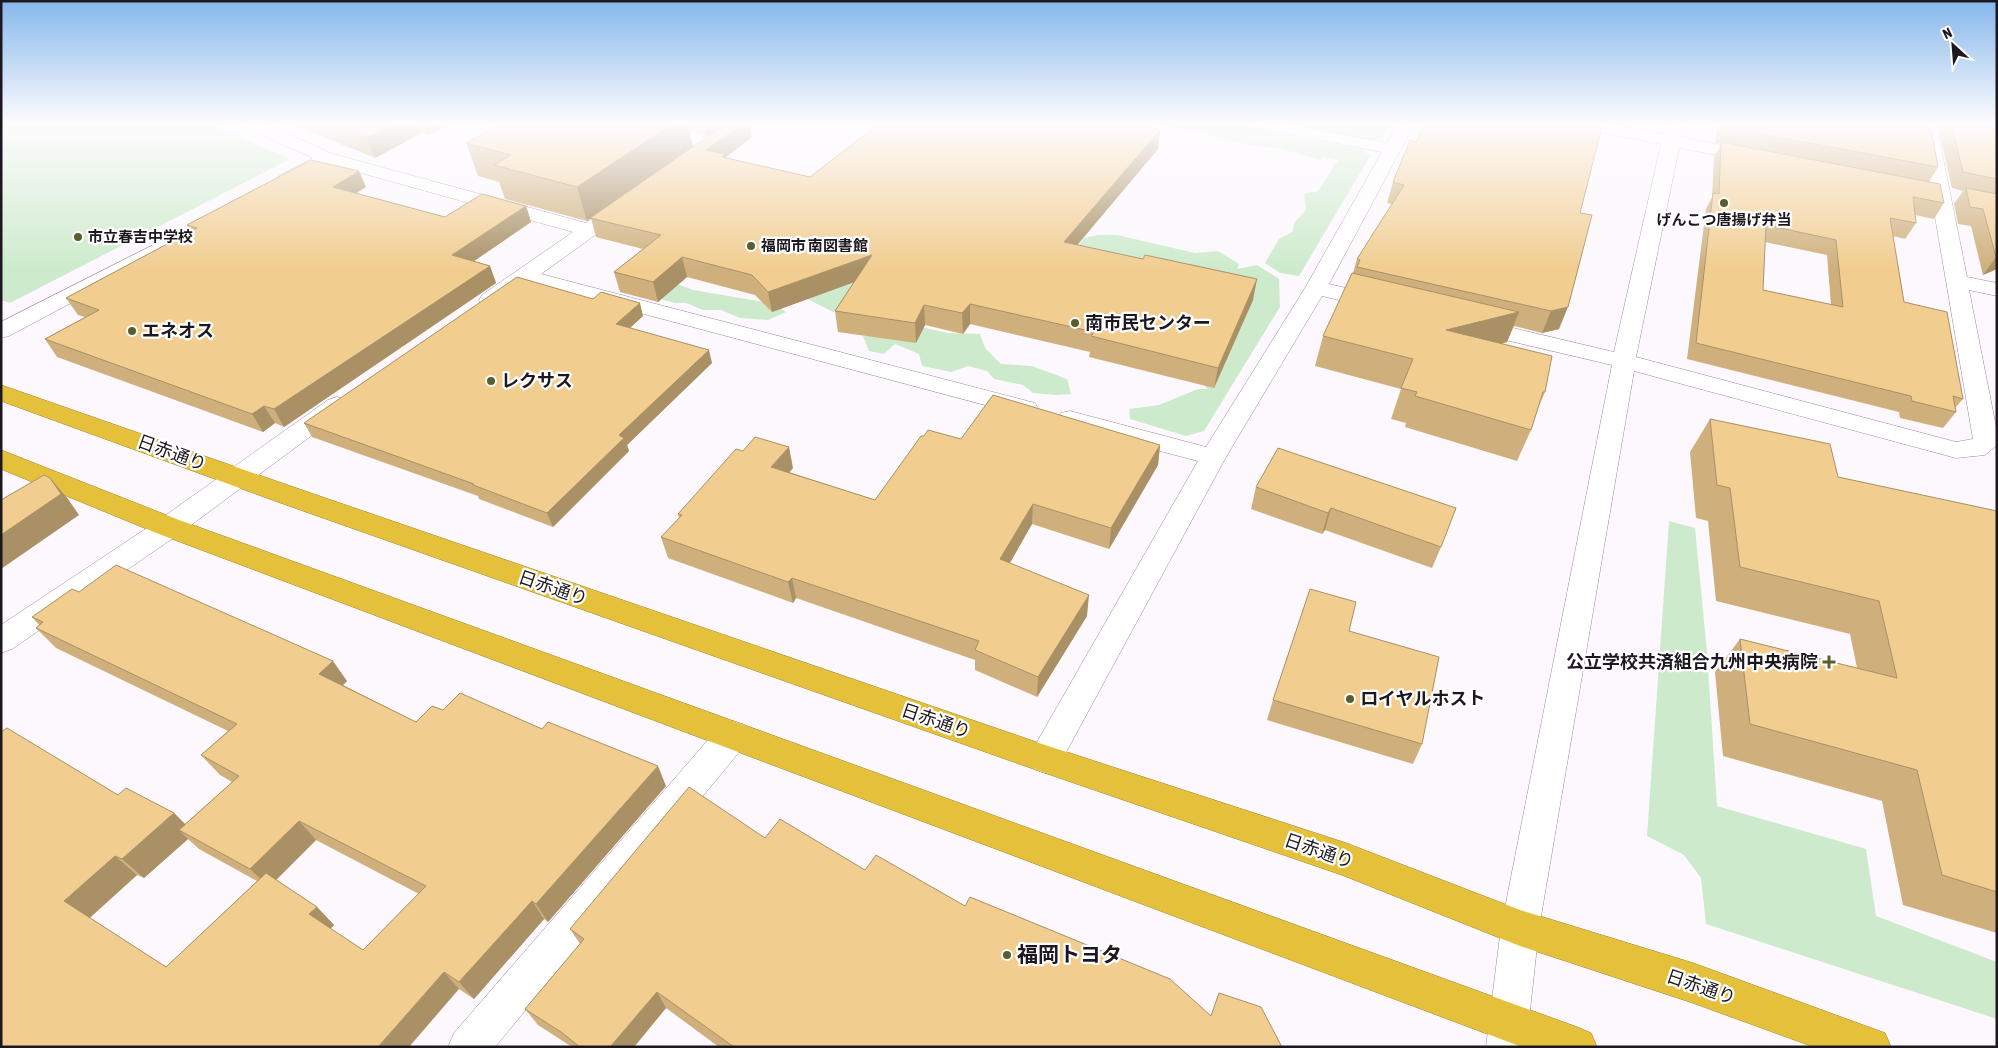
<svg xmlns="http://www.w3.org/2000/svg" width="1998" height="1048" viewBox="0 0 1998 1048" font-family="'Asap Condensed','Noto Sans JP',sans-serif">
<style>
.green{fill:#cdebcc}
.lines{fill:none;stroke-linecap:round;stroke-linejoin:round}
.minor-casing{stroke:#9b8a9f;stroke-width:1}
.highway-casing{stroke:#9e8531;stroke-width:1}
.minor{fill:#fff;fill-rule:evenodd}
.highway{fill:#e4c03b;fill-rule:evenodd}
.wall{fill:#cfb07c;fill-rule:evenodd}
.shaded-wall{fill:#a99065}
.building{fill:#f1cd90;stroke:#a99065;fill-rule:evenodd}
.poi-dot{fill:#585f2d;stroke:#fff;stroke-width:2}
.labels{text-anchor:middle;stroke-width:4.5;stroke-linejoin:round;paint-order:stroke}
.far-poi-label{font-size:15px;font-weight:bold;fill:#1d171f;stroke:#fff;text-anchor:start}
.poi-label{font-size:18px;font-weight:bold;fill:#1d171f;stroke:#fff;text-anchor:start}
.street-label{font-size:18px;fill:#1d171f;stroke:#fff}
.near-poi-label{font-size:21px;font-weight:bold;fill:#1d171f;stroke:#fff;text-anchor:start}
</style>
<rect width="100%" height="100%" fill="#fcf8fd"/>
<g class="green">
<path d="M17,123H225L218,127L290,159L10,303L1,300V130Z"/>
<path d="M1157,123H1227L1364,150L1370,156L1299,276L1280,273L1265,263L1279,239L1292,232L1295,222L1306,210L1304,194L1318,191L1338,160L1323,157L1320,160L1282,149L1250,145L1191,130L1162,126Z"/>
<path d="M1278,123H1391L1382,138L1371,141Z"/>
<path d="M1098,235H1117L1195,253L1218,251L1239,264L1237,269L1257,265L1279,279L1280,307L1204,431L1186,436L1130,419L1129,409L1159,405L1198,389H1207L1198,375L1075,252L1079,240V245L1084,238Z"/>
<path d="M859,273L841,310L833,312L798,294Z"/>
<path d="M667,280L693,290L775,304L786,312L768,320L740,318L721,310H703L686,303H675L645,295Z"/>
<path d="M916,326L948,333L980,334L985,348L1001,364L1032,366L1067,379L1071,394L1056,395L1033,393L1023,385L994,379L987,371L968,366L951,372L922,366L919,354L895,344L884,354L869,351L863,336H887Z"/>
<path d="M1669,521L1695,528L1707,652L1717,806L1866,849L1876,916L1997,962V1019L1706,924L1701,878L1684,855L1647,836Z"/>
</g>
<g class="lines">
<g class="minor-casing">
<g id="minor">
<path d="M242,123H263L333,154L586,223L616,202H630L633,206L630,210L541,274L1035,403L1038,408L1035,413L1026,416L528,283C514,293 500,309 482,305L479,300L482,295L573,232L329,164L293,184H279L277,180L279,176L313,158L244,127Z"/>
<path d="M620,123H648L716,140L719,144L716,148L710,149L623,127Z"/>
<path d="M1250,123H1284L1387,143L1399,123H1415L1329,284L1388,298L1391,303L1388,308L1380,310L1322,296L1226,457L1057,769L1045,773L1033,769L1028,759L1033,749L1198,461L1061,425L1058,419L1061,413L1070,411L1206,447L1305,288L1382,152L1259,128L1253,127Z"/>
<path d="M1569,123H1603L1664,134L1667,123H1683L1681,137L1755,152L1761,153L1764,157L1761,161L1755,162L1679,148L1636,357L1956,442L1973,439L1919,123H1936L1967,277L1997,283V296L1969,290L1997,432V445L1985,455L1956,458L1634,371L1539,928L1526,1047H1486L1501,928L1612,365L1467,331L1464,326L1467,321L1475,319L1614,352L1661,144L1578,128L1572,127Z"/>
<path d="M169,237L176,239L179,243L176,247L9,336L1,338V322Z"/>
<path d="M337,397L346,400L349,405L346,410L179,534L12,649L1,653V625L159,520L328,400Z"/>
<path d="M733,721L745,725L749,735L745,745L495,1047H448L454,1033L721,725Z"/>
</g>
</g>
<g class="highway-casing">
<g id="highway">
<path d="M1,385L296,488L1045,745L1346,843L1520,910L1693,963L1885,1033L1891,1047H1814L1693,1003L1520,946L1342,875L1045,773L278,502L1,401Z"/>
<path d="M1,450L179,520L1577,1027L1591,1033L1597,1047H1522L159,534L1,469Z"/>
</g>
</g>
<use href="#minor" class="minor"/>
<use href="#highway" class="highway"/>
</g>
<g class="wall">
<path d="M289,123H452L428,135L421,133L375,158Z"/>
<path d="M503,123H716L718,129L708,136L689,131L693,147L752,137L726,157V158L810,177L880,123H1133V125L1160,130L1158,149L1077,245L1253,300L1214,388L1089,357L1090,352L970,324L963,334L925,325L916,343L838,332L835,311L854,282L772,312L755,295L687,277L658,302L620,292L614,272L643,249L596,237L591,218L587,221L505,199L499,182L478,176L466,143Z"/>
<path d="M1718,123H1930L1938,167L1929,182L1944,203L1934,219L1915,215L1916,223L1905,239L1893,236L1904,302L1963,399L1955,408L1956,412L1943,428L1900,418L1899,412L1687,359L1706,209L1712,197L1714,157L1721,144L1715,143ZM1765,242L1827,255L1831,305L1763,290Z"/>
<path d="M1937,123H1997V269L1983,275L1971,226L1958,224L1954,204L1963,191L1952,188Z"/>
<path d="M1393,182L1580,213L1559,329L1542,333L1514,326L1507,342L1502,343L1545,392L1539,406L1531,430L1517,461L1405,427L1406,423L1391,419L1401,389L1315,366L1323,336L1353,273L1357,259L1392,204L1387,203Z"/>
<path d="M366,187L356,193L445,217L526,206L531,222L474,261L490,266L496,283L284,427L275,423L263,432L57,357L45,339L85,317L78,315L66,298L191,231L187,225Z"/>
<path d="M643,316L630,328L712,363L627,445L629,451L553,527L479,499L478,496L312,437L304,423Z"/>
<path d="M1710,419L1838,477L1995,511L1997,509V933L1903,905L1882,801L1723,756L1715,672L1740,639L1857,668L1850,634L1716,601L1708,521L1696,518L1690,452Z"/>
<path d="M924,436L961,439L1160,445L1158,465L1109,549L1032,524L1010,563L1087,616L1037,697L975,670V660L796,598L793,603L668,558L661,537L679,518L678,514L793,468L789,472L875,500Z"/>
<path d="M1278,448L1441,547L1432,568L1325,530L1322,534L1251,509L1256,487Z"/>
<path d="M79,592L347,681L343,685L416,722L443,710L666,786L548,922L544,919L474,999L459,989L1,1047L118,795L174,813L185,824L232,782L220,775L201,755L228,731L56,648L36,628L39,625L32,617ZM188,839L199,849L257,881L166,967L90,918L137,875L144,878ZM316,840L419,894L363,950L330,929L334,925L317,907L276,880Z"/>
<path d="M1349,631L1422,744L1413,764L1267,720L1273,700Z"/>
<path d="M765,838L865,870L965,906L1282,1047H719L666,1008L634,1047H572L538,1025L525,1009L580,944L570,929Z"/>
</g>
<g class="shaded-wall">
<path d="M1,123H14L1,128Z"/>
<path d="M396,123H417L421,133L375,158L367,138Z"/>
<path d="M424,123H452L428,135Z"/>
<path d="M674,123H688L693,147L587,221L577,187Z"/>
<path d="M705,123H716L718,129L708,136Z"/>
<path d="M744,123H750L752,137L726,157L729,173L706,150Z"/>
<path d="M1122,123H1133V128Z"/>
<path d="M1160,130L1158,149L1063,262L1064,242Z"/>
<path d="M359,171L366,187L340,203L333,187Z"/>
<path d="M526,206L531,222L458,272L452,255Z"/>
<path d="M872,255L874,275L772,312L768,292Z"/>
<path d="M682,257L687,277L658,302L653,282Z"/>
<path d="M1996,257H1997V269L1983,275Z"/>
<path d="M490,266L496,283L284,427L274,409Z"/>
<path d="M1257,279L1253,300L1214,388L1218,368Z"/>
<path d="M640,303L643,316L620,337L616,324Z"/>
<path d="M970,304V324L963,334L962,313Z"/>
<path d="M924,305L925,325L916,343L915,323Z"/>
<path d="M1568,307L1559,329L1542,333L1551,311Z"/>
<path d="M1519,312L1507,342L1436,360L1446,330Z"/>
<path d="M709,350L712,363L627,445L629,451L553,527L547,513L619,435Z"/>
<path d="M264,406L275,423L263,432L252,414Z"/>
<path d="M1160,445L1158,465L1109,549L1111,528Z"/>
<path d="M789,447L793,468L776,488L771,467Z"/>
<path d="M50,478L68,499L79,515L1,569V535Z"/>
<path d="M1033,504L1032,524L1000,580V559Z"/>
<path d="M1331,508L1325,530L1322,534L1328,513Z"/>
<path d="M792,578L796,598L793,603L788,582Z"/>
<path d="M1089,595L1087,616L1037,697L1038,677Z"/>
<path d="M333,661L347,681L334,694L319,674Z"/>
<path d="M658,766L666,786L548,922L536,904Z"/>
<path d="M174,813L194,833L179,830L188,839L144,878L122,859Z"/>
<path d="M299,821L316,840L269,887L250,869Z"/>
<path d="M115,856L137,875L88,919L64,901Z"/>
<path d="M532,901L544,919L474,999L459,982Z"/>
<path d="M317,907L334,925L327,932L309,914Z"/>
<path d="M444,972L459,989L409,1047H378Z"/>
<path d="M657,992L666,1008L634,1047H610Z"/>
</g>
<g class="building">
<path d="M329,123H396L367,138Z"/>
<path d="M503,123H674L577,187L494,165L511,155L466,143Z"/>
<path d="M727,123H744L706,150L725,154L722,157L810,177L880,123H1122L1160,130L1064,242L1143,259L1145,255L1257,279L1218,368L1091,336L1094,332L970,304L962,313L924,305L915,323L835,311L872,255L768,292L752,275L682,257L653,282L614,272L661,235L590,218Z"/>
<path d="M1425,123H1603L1580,213L1592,215L1568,307L1551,311L1357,267L1360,260L1357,259L1404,185L1393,182L1410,140L1416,142Z"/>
<path d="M1723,123H1930L1938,167L1723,127Z"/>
<path d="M1951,123H1997V179L1963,172Z"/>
<path d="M1721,142L1940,184L1944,203L1913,197L1916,223L1890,218L1904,302L1947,312L1963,399L1953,396L1956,412L1912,401L1911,396L1696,343L1713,193L1719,194ZM1766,225L1836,240L1843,307L1763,290Z"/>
<path d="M311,160L359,171L333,187L445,217L482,194L526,206L452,255L490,266L274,409L264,406L252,414L45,339L99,310L66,298L197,228L187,225Z"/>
<path d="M1966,188L1997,194V257H1996L1983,209L1970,207Z"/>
<path d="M1352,273L1519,312L1446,330L1552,356L1545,392H1543L1531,430L1415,396L1417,392L1401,388L1413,359L1323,336Z"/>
<path d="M517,277L593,299L601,292L640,303L616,324L709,350L619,435L624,438L547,513L473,485L474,484L304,423Z"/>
<path d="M993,395L1160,445L1111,528L1033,504L1000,559L1089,595L1038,677L975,650L979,641L792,578L788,582L661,537L682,515L678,514L736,449L743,451L755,437L789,447L771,467L875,500L921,436H924L928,430L961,439Z"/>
<path d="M1710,419L1830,444L1838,477L1997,511V892L1942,875L1917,770L1750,724L1740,639L1897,678L1879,601L1740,567L1730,488L1717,485Z"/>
<path d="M1278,448L1456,508L1441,547L1331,508L1328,513L1256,487Z"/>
<path d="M44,475L50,478L61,494L1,535V500Z"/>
<path d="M116,565L333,661L319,674L416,722L432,706L443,710L460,693L542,729L548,722L658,766L536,904L532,901L459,982L444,972L378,1047H1V732L7,728L118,795L126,788L174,813L122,859L115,856L64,901L166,967L266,873L317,907L309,914L363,950L426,886L299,821L250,869L179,830L239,776L201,755L237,724L36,628L43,622L32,617L72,589L79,592Z"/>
<path d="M1310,589L1356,602L1349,631L1439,657L1422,744L1273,700Z"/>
<path d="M689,787L765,838L780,819L865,870L876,855L965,906L970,897L1170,979L1211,1016L1219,993L1261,1007L1282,1047H734L657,992L610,1047H580L561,1032L525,1009L584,939L570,929Z"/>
</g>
<linearGradient id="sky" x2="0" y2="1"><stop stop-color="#85b7eb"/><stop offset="0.46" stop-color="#fefcfe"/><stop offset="1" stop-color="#fefcfe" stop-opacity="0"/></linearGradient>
<rect width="1998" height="269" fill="url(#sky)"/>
<g class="poi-dot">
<circle cx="1724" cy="203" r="5"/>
<circle cx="78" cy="237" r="5"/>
<circle cx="751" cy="246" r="5"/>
<circle cx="1075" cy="323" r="5"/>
<circle cx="132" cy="331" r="5"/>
<circle cx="491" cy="381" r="5"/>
<path d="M1826.5 654.5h5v5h5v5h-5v5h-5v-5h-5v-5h5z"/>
<circle cx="1350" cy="699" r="5"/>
<circle cx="1007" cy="955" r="5"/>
</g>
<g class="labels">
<g class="far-poi-label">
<text x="1724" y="225" text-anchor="middle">げんこつ唐揚げ弁当</text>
<text x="88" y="242">市立春吉中学校</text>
<text x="761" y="251">福岡市 南図書館</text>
</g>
<g class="poi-label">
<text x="1085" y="329">南市民センター</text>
<text x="142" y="337">エネオス</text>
<text x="501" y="387">レクサス</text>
<text x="1818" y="668" text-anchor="end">公立学校共済組合九州中央病院</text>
<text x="1360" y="705">ロイヤルホスト</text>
</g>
<g class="street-label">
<text transform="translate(172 453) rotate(20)" y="6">日赤通り</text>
<text transform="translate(553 588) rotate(19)" y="6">日赤通り</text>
<text transform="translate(936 721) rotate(19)" y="6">日赤通り</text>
<text transform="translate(1319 851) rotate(19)" y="6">日赤通り</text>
<text transform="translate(1701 987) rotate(19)" y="6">日赤通り</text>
</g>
<g class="near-poi-label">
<text x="1017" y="962">福岡トヨタ</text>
</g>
</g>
<rect width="1998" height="1048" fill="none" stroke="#1d171f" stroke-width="5"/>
<g transform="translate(1953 45) rotate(334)" stroke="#ffffff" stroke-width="4" paint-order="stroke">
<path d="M0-4L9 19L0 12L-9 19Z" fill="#1d171f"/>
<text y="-8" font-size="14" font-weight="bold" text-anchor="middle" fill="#1d171f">N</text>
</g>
</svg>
